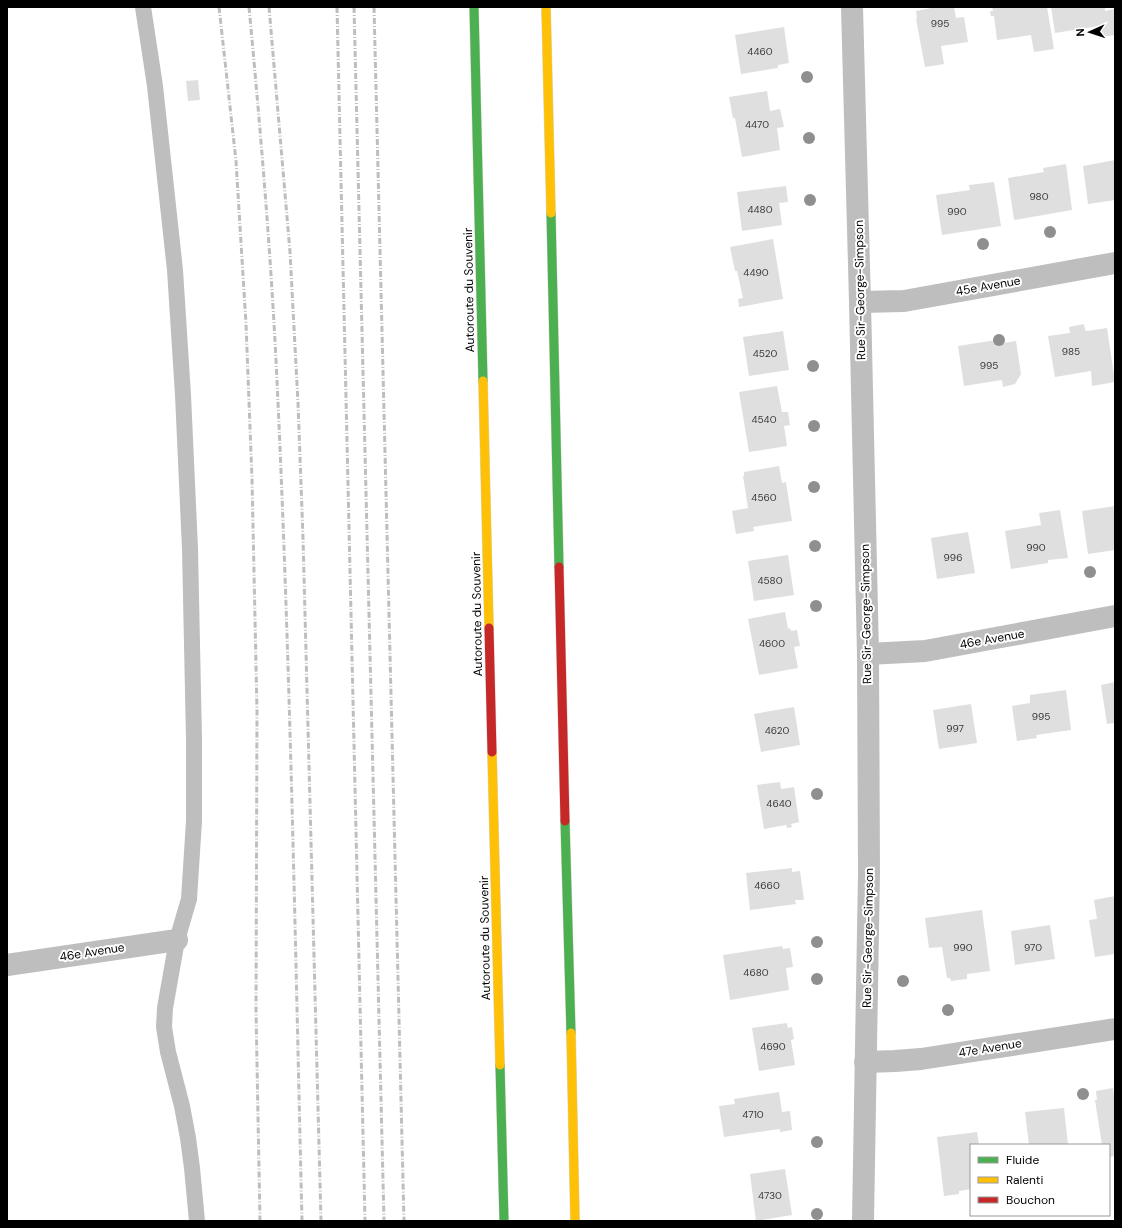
<svg xmlns="http://www.w3.org/2000/svg" width="1122" height="1228" viewBox="0 0 1122 1228" font-family="'DM Sans',sans-serif">
<style>
.building{fill:#dfdfdf}
.lines{fill:none;stroke-linecap:round;stroke-linejoin:round}
.fast-casing{stroke:#dbdbdb;stroke-width:10}
.slow-casing{stroke:#dbdbdb;stroke-width:10}
.jam-casing{stroke:#dbdbdb;stroke-width:10}
.lane{stroke:#bebebe;stroke-width:16}
.street{stroke:#bebebe;stroke-width:22}
.fast{stroke:#4caf50;stroke-width:9}
.slow{stroke:#ffc107;stroke-width:9}
.jam{stroke:#c62828;stroke-width:9}
.rail{stroke:#bebebe;stroke-width:3;stroke-dasharray:6 2 1 2;stroke-linecap:butt}
.tree{fill:#8f8f8f}
.labels{text-anchor:middle;stroke-width:4;stroke-linejoin:round;paint-order:stroke}
.number-label{font-size:10px;fill:#383838}
.street-label{font-size:12px;fill:#000;stroke:#fff}
</style>
<rect width="100%" height="100%" fill="#fff"/>
<g class="building">
<path d="M936,7H954L956,18L964,17L968,42L941,46L944,64L925,67L916,19H917L916,11Z"/>
<path d="M992,7H1047L1054,49L1034,52L1031,35L997,40L994,16H991L990,11H993Z"/>
<path d="M1051,7H1105V11L1115,9V35L1101,37L1099,26L1055,33Z"/>
<path d="M784,27L789,63L778,65V68L741,74L735,35Z"/>
<path d="M198,80L200,100L188,101L186,81Z"/>
<path d="M767,91L770,111L780,109L784,127L777,128L780,150L742,157L735,118H733L729,97Z"/>
<path d="M1115,160V200L1088,204L1083,166Z"/>
<path d="M1066,164L1072,210L1014,220L1008,178L1044,172L1043,168Z"/>
<path d="M994,182L1001,226L942,235L936,195L970,190L969,185Z"/>
<path d="M786,186L788,202L779,203L782,225L742,231L737,192Z"/>
<path d="M773,239L783,299L739,307L738,299L743,298L737,271H735L730,247Z"/>
<path d="M1084,324L1085,330L1087,331L1107,328L1115,382L1092,386L1091,371L1055,377L1048,336L1070,333L1069,327Z"/>
<path d="M783,331L789,370L749,376L743,337Z"/>
<path d="M996,340V344L1016,341L1021,374L1015,384L1003,387L1002,380L964,386L958,346Z"/>
<path d="M777,386L782,412H788L790,425L784,426L787,446L749,452L739,392Z"/>
<path d="M779,466L782,483L786,482L792,521L753,527L754,531L736,534L732,511L748,508L743,476H744V472Z"/>
<path d="M1115,506V550L1088,554L1082,511Z"/>
<path d="M1060,510L1068,558L1048,560V563L1011,569L1005,531L1041,525L1039,513Z"/>
<path d="M968,532L975,573L937,579L931,538Z"/>
<path d="M788,555L794,595L754,601L748,561Z"/>
<path d="M785,612L788,629L790,628L791,631L797,630L800,646L794,647L798,668L759,675L748,619Z"/>
<path d="M1115,682V723L1107,724L1101,685Z"/>
<path d="M1066,690L1071,730L1036,735L1037,738L1017,741L1012,706L1030,703V695Z"/>
<path d="M971,704L977,743L939,749L933,710Z"/>
<path d="M794,707L800,745L761,752L754,714Z"/>
<path d="M780,782L781,789L794,787L799,822L791,824L792,827L787,828L786,825L764,829L757,785Z"/>
<path d="M792,868V872L800,871L804,900H795L796,904L750,910L746,873Z"/>
<path d="M1115,896V954L1095,957L1089,920L1097,919L1094,900Z"/>
<path d="M982,910L990,971L967,974V979L951,981L950,978H947L942,947L929,948L925,918Z"/>
<path d="M1050,925L1055,959L1015,965L1011,931Z"/>
<path d="M782,946L783,949L790,948L793,967L786,968L789,990L730,1000L723,955Z"/>
<path d="M787,1023L788,1028L792,1027L794,1039L791,1040L795,1065L759,1071L752,1028Z"/>
<path d="M1113,1088L1114,1095H1115V1156L1109,1157V1145H1102L1095,1100H1097L1096,1091Z"/>
<path d="M779,1092L782,1112L790,1111L792,1130L780,1132V1129L724,1137L719,1106L735,1104L734,1099Z"/>
<path d="M1064,1108L1068,1145H1029L1025,1112Z"/>
<path d="M977,1132L979,1145H971V1189L959,1191V1194L944,1196L937,1137Z"/>
<path d="M785,1169L792,1215L756,1221L750,1174Z"/>
</g>
<g class="lines">
<g class="fast-casing">
<g id="fast">
<path d="M474,7L483,381"/>
<path d="M551,213L559,567"/>
<path d="M565,821L571,1033"/>
<path d="M500,1065L504,1221"/>
</g>
</g>
<g class="slow-casing">
<g id="slow">
<path d="M546,7L551,213"/>
<path d="M483,381L489,628"/>
<path d="M492,752L500,1065"/>
<path d="M571,1033L575,1221"/>
</g>
</g>
<g class="jam-casing">
<g id="jam">
<path d="M559,567L565,821"/>
<path d="M489,628L492,752"/>
</g>
</g>
<path class="lane" d="M143,7L155,86L175,270L183,395L190,549L194,739V821L189,899L177,940L165,1008L164,1027L168,1052L182,1106L188,1138L192,1168L197,1221"/>
<g class="street">
<path d="M852,7L860,302L868,654L869,873L863,1221"/>
<path d="M860,302L904,301L1115,263"/>
<path d="M868,654L925,651L1115,616"/>
<path d="M7,965L177,940"/>
<path d="M865,1062L895,1061L921,1059L1115,1029"/>
</g>
<use href="#fast" class="fast"/>
<use href="#slow" class="slow"/>
<use href="#jam" class="jam"/>
<g class="rail">
<path d="M219,7L236,161L246,324L252,479L257,712L256,1011L260,1221"/>
<path d="M249,7C260,125 270,242 276,360C290,647 295,934 302,1221"/>
<path d="M269,7L290,252L298,403L303,538L321,1221"/>
<path d="M337,7L365,1221"/>
<path d="M354,7L384,1221"/>
<path d="M374,7L404,1221"/>
</g>
</g>
<g class="tree">
<circle cx="807" cy="77" r="6"/>
<circle cx="809" cy="138" r="6"/>
<circle cx="810" cy="200" r="6"/>
<circle cx="1050" cy="232" r="6"/>
<circle cx="983" cy="244" r="6"/>
<circle cx="999" cy="340" r="6"/>
<circle cx="813" cy="366" r="6"/>
<circle cx="814" cy="426" r="6"/>
<circle cx="814" cy="487" r="6"/>
<circle cx="815" cy="546" r="6"/>
<circle cx="1090" cy="572" r="6"/>
<circle cx="816" cy="606" r="6"/>
<circle cx="817" cy="794" r="6"/>
<circle cx="817" cy="942" r="6"/>
<circle cx="817" cy="979" r="6"/>
<circle cx="903" cy="981" r="6"/>
<circle cx="948" cy="1010" r="6"/>
<circle cx="1083" cy="1094" r="6"/>
<circle cx="817" cy="1142" r="6"/>
<circle cx="817" cy="1214" r="6"/>
</g>
<g class="labels">
<g class="number-label">
<text x="940" y="27">995</text>
<text x="760" y="55">4460</text>
<text x="757" y="128">4470</text>
<text x="1039" y="200">980</text>
<text x="760" y="213">4480</text>
<text x="957" y="215">990</text>
<text x="756" y="276">4490</text>
<text x="1071" y="355">985</text>
<text x="765" y="357">4520</text>
<text x="989" y="369">995</text>
<text x="764" y="423">4540</text>
<text x="764" y="501">4560</text>
<text x="1036" y="551">990</text>
<text x="953" y="561">996</text>
<text x="770" y="584">4580</text>
<text x="772" y="647">4600</text>
<text x="1041" y="720">995</text>
<text x="955" y="732">997</text>
<text x="777" y="734">4620</text>
<text x="779" y="807">4640</text>
<text x="767" y="889">4660</text>
<text x="963" y="951">990</text>
<text x="1033" y="951">970</text>
<text x="756" y="976">4680</text>
<text x="773" y="1050">4690</text>
<text x="753" y="1118">4710</text>
<text x="770" y="1199">4730</text>
</g>
<g class="street-label">
<text transform="translate(988 286) rotate(-10)" y="4">45e Avenue</text>
<text transform="translate(469 290) rotate(-91)" y="4">Autoroute du Souvenir</text>
<text transform="translate(860 290) rotate(-91)" y="4">Rue Sir-George-Simpson</text>
<text transform="translate(477 614) rotate(-91)" y="4">Autoroute du Souvenir</text>
<text transform="translate(866 614) rotate(-91)" y="4">Rue Sir-George-Simpson</text>
<text transform="translate(992 639) rotate(-10)" y="4">46e Avenue</text>
<text transform="translate(485 938) rotate(-91)" y="4">Autoroute du Souvenir</text>
<text transform="translate(868 938) rotate(-89)" y="4">Rue Sir-George-Simpson</text>
<text transform="translate(92 952) rotate(-9)" y="4">46e Avenue</text>
<text transform="translate(990 1048) rotate(-9)" y="4">47e Avenue</text>
</g>
</g>
<rect width="1122" height="1228" fill="none" stroke="#000000" stroke-width="16"/>
<rect x="970" y="1144" width="140" height="72" fill="#ffffff" stroke="#999999"/>
<rect x="978" y="1157" width="20" height="6" fill="#4caf50" stroke="#999999"/>
<text x="1006" y="1164" font-size="12" fill="#000000">Fluide</text>
<rect x="978" y="1177" width="20" height="6" fill="#ffc107" stroke="#999999"/>
<text x="1006" y="1184" font-size="12" fill="#000000">Ralenti</text>
<rect x="978" y="1197" width="20" height="6" fill="#c62828" stroke="#999999"/>
<text x="1006" y="1204" font-size="12" fill="#000000">Bouchon</text>
<g transform="translate(1090 32) rotate(267)" stroke="#ffffff" stroke-width="3" paint-order="stroke">
<path d="M0-3L7 15L0 10L-7 15Z" fill="#000000"/>
<text y="-6" font-size="11" font-weight="bold" text-anchor="middle" fill="#000000">N</text>
</g>
</svg>
